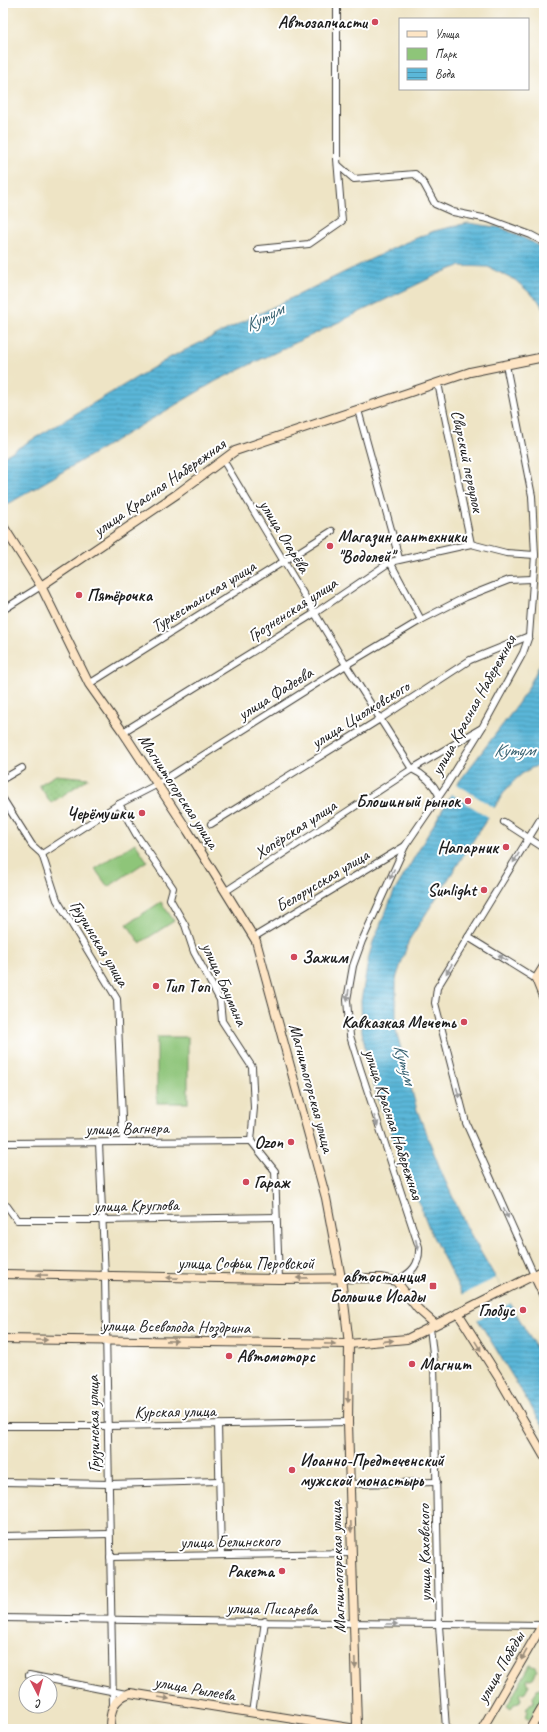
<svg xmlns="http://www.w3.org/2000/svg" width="547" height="1732" viewBox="0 0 547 1732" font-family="Caveat,sans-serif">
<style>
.grass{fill:url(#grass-dots);stroke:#55704a}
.park{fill:#8ec579;stroke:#55704a}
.water{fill:url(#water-rules);stroke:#3c6a7a}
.pier{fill:#eee4c5}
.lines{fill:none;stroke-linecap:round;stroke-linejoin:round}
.street-casing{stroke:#3c3a35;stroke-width:8}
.secondary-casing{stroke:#3c3a35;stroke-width:10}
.street{stroke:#fff;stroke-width:6}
.secondary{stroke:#fde5c5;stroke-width:8}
.oneway{fill:#999}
.oneway2{fill:#988b79}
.poi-dot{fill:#d1495b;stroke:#fff;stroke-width:1.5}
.labels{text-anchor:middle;stroke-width:4;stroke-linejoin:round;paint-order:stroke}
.poi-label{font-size:17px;font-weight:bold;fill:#1c1c1c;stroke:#fff;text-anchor:end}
.street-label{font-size:17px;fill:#1c1c1c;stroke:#fff}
.water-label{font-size:18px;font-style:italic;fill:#386271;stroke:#fff}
</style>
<defs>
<pattern id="grass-dots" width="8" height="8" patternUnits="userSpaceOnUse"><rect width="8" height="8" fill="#8ec579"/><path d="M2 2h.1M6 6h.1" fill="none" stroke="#7aa968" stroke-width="1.8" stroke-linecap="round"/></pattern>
<pattern id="water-rules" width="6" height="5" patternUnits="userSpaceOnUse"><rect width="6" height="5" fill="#5bb7d9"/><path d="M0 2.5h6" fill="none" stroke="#4a94af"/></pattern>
</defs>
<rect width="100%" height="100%" fill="#fff"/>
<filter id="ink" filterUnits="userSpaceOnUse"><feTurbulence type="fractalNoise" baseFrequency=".025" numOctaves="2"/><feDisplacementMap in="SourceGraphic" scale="8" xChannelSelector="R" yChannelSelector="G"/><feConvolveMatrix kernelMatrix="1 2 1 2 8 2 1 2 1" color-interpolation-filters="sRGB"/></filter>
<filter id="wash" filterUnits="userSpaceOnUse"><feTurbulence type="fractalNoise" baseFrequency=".012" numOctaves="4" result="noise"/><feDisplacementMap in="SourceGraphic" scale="16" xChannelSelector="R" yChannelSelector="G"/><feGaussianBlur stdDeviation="0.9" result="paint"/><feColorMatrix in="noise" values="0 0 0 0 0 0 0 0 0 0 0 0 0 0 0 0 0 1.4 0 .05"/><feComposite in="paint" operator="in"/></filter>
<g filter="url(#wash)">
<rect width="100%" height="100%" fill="#eee4c5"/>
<path class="grass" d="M56,775L89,778L51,803L39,785Z"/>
<g class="park">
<path d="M135,843L147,861L108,887L95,869Z"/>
<path d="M161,902L174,921L140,943L127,924Z"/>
<rect x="157" y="1037" width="31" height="66"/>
<path d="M530,1665L535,1667L537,1671L533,1678L527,1680L529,1685L525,1692L519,1694L521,1699L519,1703L515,1704L511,1709L507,1706Z"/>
<path d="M544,1677V1694L530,1719L526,1717L528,1711L526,1708L529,1704L534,1702L533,1697L537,1690L542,1688L541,1683Z"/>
</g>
<g class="water">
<path d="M468,223L502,228L534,243L544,251V310L538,300L515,280L488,267L459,266L443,272L216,381L3,507V457L171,357L402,244L434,231Z"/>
<path d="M544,656V764C527,767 516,778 505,791L409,940L396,979V1030L417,1110L443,1176L467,1228L544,1362V1428L461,1292L431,1233L377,1097L368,1062L362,1032L361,1001L369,956L373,942L394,892L458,783L510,715L527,690Z"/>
</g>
<g class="pier">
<path d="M455,783L496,809L490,818L450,793Z"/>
<path d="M496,1278L511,1303L476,1320L461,1295Z"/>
</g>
</g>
<g filter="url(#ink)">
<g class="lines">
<g class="street-casing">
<g id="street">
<path d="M338,165L354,179L415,174L424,184L435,204L453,212L488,219L531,235L544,242"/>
<path d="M258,249L309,244L342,221L337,159V3"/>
<path d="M438,383L471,544"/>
<path d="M358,410L399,558"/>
<path d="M223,460L346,665L412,769"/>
<path d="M390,562L421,620"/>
<path d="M3,610L41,586"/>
<path d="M89,684L332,531"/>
<path d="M123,732L315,613L390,562L471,544L506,553L535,555"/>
<path d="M412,769C425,775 433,783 439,795"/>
<path d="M3,779L22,768"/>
<path d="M3,799L32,845L42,854L57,900L117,999L123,1142"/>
<path d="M119,804L136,834L173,888L170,899L185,925L194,952L220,1000L222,1021L252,1067L254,1108L251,1141L275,1171L279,1279"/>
<path d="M504,822L544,848"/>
<path d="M211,824L380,719L470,660L529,636"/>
<path d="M42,854L119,804L156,785L346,665L421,620L466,597L509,580L532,579"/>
<path d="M226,891L412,769L480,729"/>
<path d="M254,937L405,846"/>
<path d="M468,937L544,984"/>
<path d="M3,1143L251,1141"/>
<path d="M99,1143L105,1277L113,1705"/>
<path d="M3,1206H7L17,1220H102L276,1217"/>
<path d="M534,1275L466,1123L435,1003L437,988L544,813"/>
<path d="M396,1281C412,1273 420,1265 419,1247L360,1068L350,1036L347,1000L353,966L362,941L405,846L446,786L482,728L523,653L529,636L535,555L532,496L506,365"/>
<path d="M430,1328L434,1362L439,1625L446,1729"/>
<path d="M218,1424L221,1555"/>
<path d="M3,1426H108L348,1422"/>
<path d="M3,1482L109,1484L219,1481"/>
<path d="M350,1484L437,1482"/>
<path d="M3,1536L109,1534"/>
<path d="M110,1557L351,1553"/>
<path d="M3,1618C182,1621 362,1624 541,1625"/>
<path d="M29,1675L126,1694"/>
<path d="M252,1713L265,1621"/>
<path d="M536,1719L544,1722"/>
</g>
</g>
<g class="secondary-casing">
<g id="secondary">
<path d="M3,526L41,586L89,684L123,732L188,831L256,941L326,1198L341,1278L349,1344L348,1422L357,1725L358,1729"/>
<path d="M41,586L177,494L235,451L470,372L544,357"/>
<path d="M544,966L536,979L544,999"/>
<path d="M3,1274L279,1279L380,1278L396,1281L418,1309L435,1324"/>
<path d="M534,1275L544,1296"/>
<path d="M458,1313L499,1378L544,1456"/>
<path d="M3,1339L349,1344L407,1339L544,1270"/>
<path d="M110,1729C110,1712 112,1699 130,1693L356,1729"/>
<path d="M482,1729L544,1622"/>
<path d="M530,1729L544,1705"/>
</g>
</g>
<use href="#street" class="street"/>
<use href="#secondary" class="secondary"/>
</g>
<defs><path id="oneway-solid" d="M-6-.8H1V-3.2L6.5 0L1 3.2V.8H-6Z"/></defs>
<g class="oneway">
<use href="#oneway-solid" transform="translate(516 858) rotate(121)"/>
<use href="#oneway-solid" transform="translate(392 874) rotate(114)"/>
<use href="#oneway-solid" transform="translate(503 958) rotate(-149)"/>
<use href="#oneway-solid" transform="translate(449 969) rotate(121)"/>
<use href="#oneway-solid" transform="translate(348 995) rotate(98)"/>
<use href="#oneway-solid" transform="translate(458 1093) rotate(75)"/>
<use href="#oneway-solid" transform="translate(376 1121) rotate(72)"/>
<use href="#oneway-solid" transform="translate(506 1213) rotate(66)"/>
<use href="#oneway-solid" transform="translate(417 1245) rotate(76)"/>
<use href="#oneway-solid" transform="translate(392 1624)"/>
</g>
<g class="oneway2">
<use href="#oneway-solid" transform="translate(42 1275) rotate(-179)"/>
<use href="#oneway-solid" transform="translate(172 1278) rotate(-179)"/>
<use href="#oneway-solid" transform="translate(302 1278) rotate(179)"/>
<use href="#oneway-solid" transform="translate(42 1340)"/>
<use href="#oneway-solid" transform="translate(172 1341) rotate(1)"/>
<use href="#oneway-solid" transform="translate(388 1341) rotate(-6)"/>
<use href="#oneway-solid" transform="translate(330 1344) rotate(1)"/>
<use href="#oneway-solid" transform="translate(478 1346) rotate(58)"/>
<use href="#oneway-solid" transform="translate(348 1397) rotate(91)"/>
<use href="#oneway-solid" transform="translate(351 1527) rotate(88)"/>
<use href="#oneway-solid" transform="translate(524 1655) rotate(119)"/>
<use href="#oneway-solid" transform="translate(355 1663) rotate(88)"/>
<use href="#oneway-solid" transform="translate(164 1698) rotate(10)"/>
</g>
</g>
<g class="poi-dot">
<circle cx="375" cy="22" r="4"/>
<circle cx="330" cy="546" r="4"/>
<circle cx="79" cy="595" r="4"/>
<circle cx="468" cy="801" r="4"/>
<circle cx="142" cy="813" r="4"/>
<circle cx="506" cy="847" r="4"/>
<circle cx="484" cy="890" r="4"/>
<circle cx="294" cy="957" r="4"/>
<circle cx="156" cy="986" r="4"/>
<circle cx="464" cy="1022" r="4"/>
<circle cx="291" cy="1142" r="4"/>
<circle cx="246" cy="1182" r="4"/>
<rect x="429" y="1282" width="8" height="8" rx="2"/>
<circle cx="523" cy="1310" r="4"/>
<circle cx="229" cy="1356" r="4"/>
<circle cx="412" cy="1364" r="4"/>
<circle cx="292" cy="1470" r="4"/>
<circle cx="282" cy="1571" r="4"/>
</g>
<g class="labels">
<g class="poi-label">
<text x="367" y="28">Автозапчасти</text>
<text x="338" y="542" text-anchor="start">Магазин сантехники<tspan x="338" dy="20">"Водолей"</tspan></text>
<text x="87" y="601" text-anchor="start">Пятёрочка</text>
<text x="460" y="807">Блошиный рынок</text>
<text x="134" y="819">Черёмушки</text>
<text x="498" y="853">Напарник</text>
<text x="476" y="896">Sunlight</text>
<text x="302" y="963" text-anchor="start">Зажим</text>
<text x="164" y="992" text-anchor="start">Тип Топ</text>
<text x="456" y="1028">Кавказкая Мечеть</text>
<text x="283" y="1148">Ozon</text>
<text x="254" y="1188" text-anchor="start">Гараж</text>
<text x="425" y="1282">автостанция<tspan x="425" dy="20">Большие Исады</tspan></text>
<text x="515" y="1316">Глобус</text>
<text x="237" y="1362" text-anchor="start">Автомоторс</text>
<text x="420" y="1370" text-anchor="start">Магнит</text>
<text x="300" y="1466" text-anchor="start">Иоанно-Предтеченский<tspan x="300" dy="20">мужской монастырь</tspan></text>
<text x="274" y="1577">Ракета</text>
</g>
<g class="street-label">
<text transform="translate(468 461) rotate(78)" y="6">Свирский переулок</text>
<text transform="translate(159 487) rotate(-35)" y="6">улица Красная Набережная</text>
<text transform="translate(285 536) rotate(59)" y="6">улица Огарёва</text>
<text transform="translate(203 596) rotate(-32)" y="6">Туркестанская улица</text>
<text transform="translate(292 609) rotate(-33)" y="6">Грозненская улица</text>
<text transform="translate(275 693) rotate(-32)" y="6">улица Фадеева</text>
<text transform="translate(473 705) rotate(-61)" y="6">улица Красная Набережная</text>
<text transform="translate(360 714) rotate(-32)" y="6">улица Циолковского</text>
<text transform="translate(179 791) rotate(57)" y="6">Магнитогорская улица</text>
<text transform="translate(295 829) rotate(-33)" y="6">Хопёрская улица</text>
<text transform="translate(322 880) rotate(-31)" y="6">Белорусская улица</text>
<text transform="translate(100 943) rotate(59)" y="6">Грузинская улица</text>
<text transform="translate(225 984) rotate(66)" y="6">улица Баумана</text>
<text transform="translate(312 1088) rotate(75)" y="6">Магнитогорская улица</text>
<text transform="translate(394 1124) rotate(72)" y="6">улица Красная Набережная</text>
<text transform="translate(127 1128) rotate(-1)" y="6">улица Вагнера</text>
<text transform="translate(136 1205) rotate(-1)" y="6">улица Круглова</text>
<text x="246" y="1269">улица Софьи Перовской</text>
<text transform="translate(176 1326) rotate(1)" y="6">улица Всеволода Ноздрина</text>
<text transform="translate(175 1411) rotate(-1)" y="6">Курская улица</text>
<text transform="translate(93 1424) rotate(-91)" y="6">Грузинская улица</text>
<text transform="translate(230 1541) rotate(-1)" y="6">улица Белинского</text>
<text transform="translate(424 1553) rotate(-91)" y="6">улица Каховского</text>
<text transform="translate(337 1567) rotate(-92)" y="6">Магнитогорская улица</text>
<text transform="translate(272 1608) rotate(1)" y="6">улица Писарева</text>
<text transform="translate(500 1667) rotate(-60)" y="6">улица Победы</text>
<text transform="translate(195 1688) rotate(10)" y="6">улица Рылеева</text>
</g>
<g class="water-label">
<text transform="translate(264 317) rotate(-27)" y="6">Кутум</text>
<text x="514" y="756">Кутум</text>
<text transform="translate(405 1064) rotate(74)" y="6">Кутум</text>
</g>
</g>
<rect width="547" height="1732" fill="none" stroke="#fff" stroke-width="16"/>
<rect x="399" y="18" width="130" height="72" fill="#ffffff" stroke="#a4a4a4"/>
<rect x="407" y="31" width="20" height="6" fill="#fde5c5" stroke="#a4a4a4"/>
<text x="435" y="38" font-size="12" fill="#1c1c1c">Улица</text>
<rect x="407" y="48" width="20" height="12" fill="#8ec579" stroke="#a4a4a4"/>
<text x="435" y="58" font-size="12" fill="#1c1c1c">Парк</text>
<rect x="407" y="68" width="20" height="12" fill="url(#water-rules)" stroke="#a4a4a4"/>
<text x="435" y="78" font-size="12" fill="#1c1c1c">Вода</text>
<g transform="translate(38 1694) rotate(174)"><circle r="19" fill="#ffffff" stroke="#a4a4a4"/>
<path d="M0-3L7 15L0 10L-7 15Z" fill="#d1495b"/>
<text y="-6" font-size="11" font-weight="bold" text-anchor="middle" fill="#1c1c1c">С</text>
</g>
</svg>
